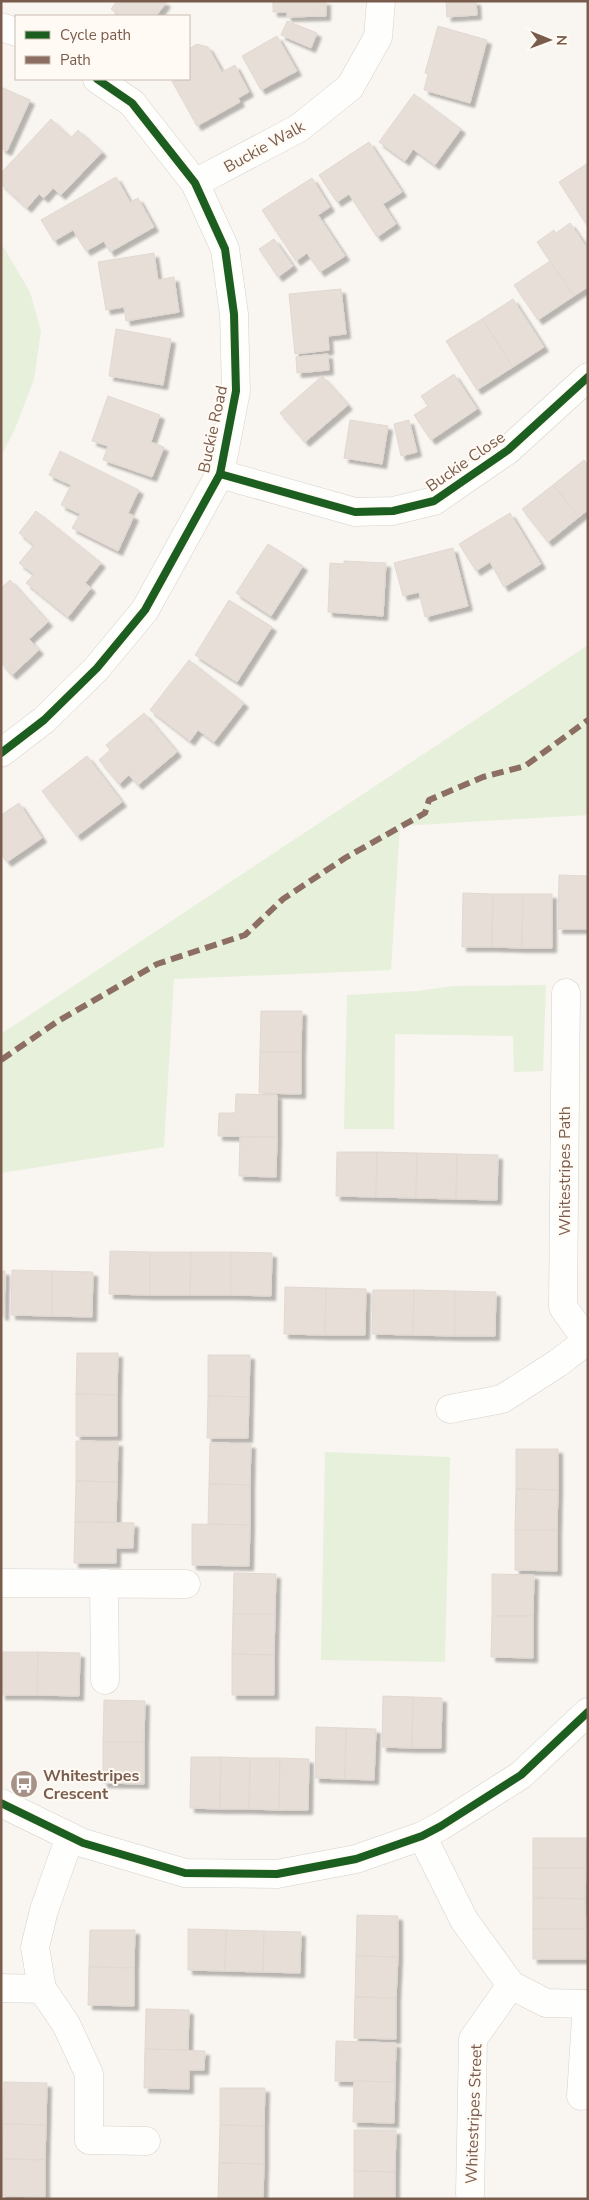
<svg xmlns="http://www.w3.org/2000/svg" width="589" height="2200" viewBox="0 0 589 2200" font-family="'Nunito Sans',sans-serif">
<style>
.green{fill:#e7f0db}
.building{fill:#e6ded7;stroke:#e2d8d2;filter:url(#shadow)}
.lines{fill:none;stroke-linecap:round;stroke-linejoin:round}
.minor-casing{stroke:#d7d1cb;stroke-width:29}
.minor{stroke:#fefefd;stroke-width:28}
.quiet{stroke:#8d6e63;stroke-width:6;stroke-dasharray:12 6;stroke-linecap:butt}
.cycleway-casing{stroke:#fffaf3;stroke-width:11}
.cycleway{stroke:#1b5e20;stroke-width:8}
.labels{text-anchor:middle;stroke-width:4;stroke-linejoin:round;paint-order:stroke}
.street-label{font-size:16px;fill:#7a5c4d;stroke:#fffaf3}
.poi-label{font-size:16px;font-weight:bold;fill:#7a5c4d;stroke:#fffaf3;text-anchor:start}
</style>
<defs>
<filter id="shadow"><feDropShadow dx="4.5" dy="4.5" stdDeviation="1" flood-color="#0004"/></filter>
</defs>
<rect width="100%" height="100%" fill="#f9f5f0"/>
<g class="green">
<path d="M1,243L30,292L41,331L34,379L15,429L1,456Z"/>
<path d="M588,645V815L400,826L391,970L174,979L164,1147L1,1173V1034Z"/>
<path d="M546,985L543,1071L514,1072L513,1036L395,1034L394,1129H344L347,995L417,991L454,986Z"/>
<path d="M325,1452L450,1457L445,1662L321,1660Z"/>
</g>
<g class="building">
<path d="M117,1H164L166,3L156,16H120L111,9Z"/>
<path d="M273,1H326V16L287,17V12H273Z"/>
<path d="M446,1H476L477,15L447,17Z"/>
<path d="M287,21L317,33L311,48L281,35Z"/>
<path d="M438,26L487,40L470,103L424,90L428,74L425,73Z"/>
<path d="M277,36L297,71L261,90L242,56Z"/>
<path d="M197,44L208,47L222,72L235,65L249,92L238,98L240,102L197,126L172,81L189,79V49Z"/>
<path d="M1,87L30,100L7,151L1,148Z"/>
<path d="M414,94L461,129L435,165L413,149L405,161L379,142Z"/>
<path d="M51,119L71,138L78,130L102,152L61,195L53,188L44,198L39,194L27,208L1,184V173Z"/>
<path d="M369,142L402,192L383,204L396,224L377,237L349,194L337,202L319,175Z"/>
<path d="M588,163V227L559,182Z"/>
<path d="M116,177L130,202L138,198L154,227L110,252L104,241L86,251L73,230L54,241L41,220Z"/>
<path d="M312,178L330,207L318,215L345,256L320,272L307,253L296,261L262,210Z"/>
<path d="M570,223L588,249V287L574,296L537,242L554,230L556,233Z"/>
<path d="M274,239L293,266L278,277L259,249Z"/>
<path d="M154,253L158,280L174,277L179,312L126,321L124,307L106,310L98,262Z"/>
<path d="M550,261L574,296L538,320L514,285Z"/>
<path d="M341,289L346,334L328,336L329,350L295,354L289,294Z"/>
<path d="M513,299L544,347L513,367L482,319Z"/>
<path d="M482,319L513,367L477,390L446,341Z"/>
<path d="M116,329L171,339L163,385L109,376Z"/>
<path d="M328,354L329,370L297,373L296,357Z"/>
<path d="M454,374L477,409L431,440L414,415L428,406L421,396Z"/>
<path d="M322,376L348,405L305,442L280,413Z"/>
<path d="M108,396L160,415L151,442L164,447L152,477L103,460L108,446L92,441Z"/>
<path d="M350,420L388,426L382,464L344,458Z"/>
<path d="M409,420L417,452L401,456L394,424Z"/>
<path d="M60,451L139,490L128,513L134,516L118,551L72,528L80,514L61,505L71,485L49,475Z"/>
<path d="M584,460L588,465V510L579,517L553,485Z"/>
<path d="M553,485L579,517L548,542L522,509Z"/>
<path d="M36,511L101,563L85,583L91,588L68,617L26,583L34,574L19,563L34,545L19,533Z"/>
<path d="M510,513L541,564L504,587L490,562L476,571L459,544Z"/>
<path d="M268,544L303,566L271,616L236,593Z"/>
<path d="M453,548L468,606L425,617L419,592L403,596L394,563Z"/>
<path d="M344,561L386,563L383,616L328,612L330,563L344,564Z"/>
<path d="M10,580L48,622L29,639L39,650L12,675L1,663V588Z"/>
<path d="M229,600L272,627L237,682L195,655Z"/>
<path d="M189,660L244,703L214,742L198,730L190,741L150,710Z"/>
<path d="M144,713L177,752L138,785L129,775L119,784L99,760L110,750L106,745Z"/>
<path d="M87,756L122,802L77,836L42,791Z"/>
<path d="M19,803L42,838L7,862L1,854V815Z"/>
<path d="M559,875L588,876V929H558Z"/>
<path d="M463,893L493,894L492,947H462Z"/>
<path d="M493,894H523L522,948L492,947Z"/>
<path d="M523,894H552V948H522Z"/>
<path d="M261,1011H302L301,1052H260Z"/>
<path d="M260,1052H301V1094L259,1093Z"/>
<path d="M236,1094L277,1095V1137L218,1136L219,1113H235Z"/>
<path d="M240,1137H277L276,1177L239,1176Z"/>
<path d="M337,1152H377L376,1197L336,1196Z"/>
<path d="M377,1152L417,1153L416,1198L376,1197Z"/>
<path d="M417,1153L457,1154L456,1199L416,1198Z"/>
<path d="M457,1154L498,1155L497,1200L456,1199Z"/>
<path d="M110,1251L150,1252V1295L109,1294Z"/>
<path d="M150,1252H191L190,1295H150Z"/>
<path d="M191,1252H231V1295H190Z"/>
<path d="M231,1252L272,1253L271,1296L231,1295Z"/>
<path d="M12,1270L52,1271V1316L11,1315Z"/>
<path d="M1,1271H5L4,1316L1,1315Z"/>
<path d="M52,1271L93,1272L92,1317L52,1316Z"/>
<path d="M285,1287L326,1288L325,1335L284,1334Z"/>
<path d="M326,1288L366,1289L365,1335H325Z"/>
<path d="M373,1290H414L413,1335L372,1334Z"/>
<path d="M414,1290L455,1291V1336L413,1335Z"/>
<path d="M455,1291L496,1292L495,1336H455Z"/>
<path d="M77,1353H118L117,1395L76,1394Z"/>
<path d="M208,1355H250L249,1397L208,1396Z"/>
<path d="M76,1394L117,1395V1436H76Z"/>
<path d="M208,1396L249,1397L248,1438H207Z"/>
<path d="M76,1441L118,1442L117,1482L76,1481Z"/>
<path d="M210,1443L251,1444L250,1485L209,1484Z"/>
<path d="M516,1449H558V1490L516,1489Z"/>
<path d="M76,1481L117,1482L116,1522H75Z"/>
<path d="M209,1484L250,1485V1525L208,1524Z"/>
<path d="M516,1489L558,1490L557,1530H515Z"/>
<path d="M75,1522L134,1523L133,1548H116V1563H74Z"/>
<path d="M192,1524L250,1525L249,1566L192,1565Z"/>
<path d="M515,1530H557V1571L515,1570Z"/>
<path d="M234,1573L276,1574L275,1614H233Z"/>
<path d="M492,1574L534,1575L533,1616H492Z"/>
<path d="M233,1614H275L274,1655L232,1654Z"/>
<path d="M492,1616H533V1658L491,1657Z"/>
<path d="M1,1652H38L37,1695H1Z"/>
<path d="M38,1652L80,1653L79,1696L37,1695Z"/>
<path d="M232,1654L274,1655V1695H232Z"/>
<path d="M383,1696L413,1697L412,1748L382,1747Z"/>
<path d="M413,1697L442,1698L441,1748H412Z"/>
<path d="M104,1700L145,1701L144,1742H103Z"/>
<path d="M316,1727L346,1728L345,1779L315,1778Z"/>
<path d="M346,1728L376,1729L374,1780L345,1779Z"/>
<path d="M103,1742H144V1784L103,1783Z"/>
<path d="M191,1757H221L220,1809L190,1808Z"/>
<path d="M221,1757L250,1758L249,1809H220Z"/>
<path d="M250,1758H280L279,1810L249,1809Z"/>
<path d="M280,1758L309,1759L308,1810H279Z"/>
<rect x="533" y="1838" width="53" height="30"/>
<path d="M533,1868H586L585,1899L533,1898Z"/>
<path d="M533,1898L585,1899L586,1929H533Z"/>
<path d="M357,1915L398,1916V1957L356,1956Z"/>
<path d="M188,1929L226,1930L225,1971L188,1970Z"/>
<rect x="533" y="1929" width="53" height="30"/>
<path d="M90,1930H135L134,1968L89,1967Z"/>
<path d="M226,1930L264,1931L263,1972L225,1971Z"/>
<path d="M264,1931L301,1932L300,1973L263,1972Z"/>
<path d="M356,1956L398,1957L396,1998L355,1997Z"/>
<path d="M89,1967L134,1968V2006L88,2005Z"/>
<path d="M355,1997L396,1998V2039L354,2038Z"/>
<path d="M146,2009L189,2010L188,2050L145,2049Z"/>
<path d="M336,2041L396,2043L395,2082L335,2081Z"/>
<path d="M145,2049L205,2051L204,2070H189V2089L144,2088Z"/>
<path d="M354,2081L395,2082L394,2123L353,2122Z"/>
<path d="M4,2082L47,2083L46,2125L3,2124Z"/>
<path d="M220,2088H265L264,2126L220,2125Z"/>
<path d="M3,2124L46,2125L45,2160L2,2159Z"/>
<path d="M220,2125L264,2126V2164L219,2163Z"/>
<path d="M354,2130H396L395,2172L354,2171Z"/>
<path d="M2,2159L45,2160V2197L1,2196Z"/>
<path d="M219,2163L264,2164L263,2199H218Z"/>
<path d="M354,2171L395,2172V2199H354Z"/>
</g>
<g class="lines">
<g class="minor-casing">
<g id="minor">
<path d="M1,27L16,32"/>
<path d="M195,183L299,128L350,87L378,37L381,1"/>
<path d="M220,474L355,512L393,511L434,501L508,450L588,377"/>
<path d="M1,753L44,720L97,668L145,610L220,474L236,391L234,314L225,249L195,183L132,103L97,79"/>
<path d="M566,993L563,1307L588,1342"/>
<path d="M450,1409L502,1399L558,1363L587,1341"/>
<path d="M1,1583L186,1584"/>
<path d="M104,1583L105,1680"/>
<path d="M1,1803L83,1843L185,1873L277,1874L356,1859L422,1836L441,1826L521,1775L588,1712"/>
<path d="M422,1836L464,1920L511,1985L546,2003L588,2004"/>
<path d="M1,1988L42,1989L66,2024L89,2074V2140L146,2141"/>
<path d="M42,1989L35,1947L44,1910L70,1837"/>
<path d="M581,2096L587,2004"/>
<path d="M470,2194L473,2039L511,1985"/>
</g>
</g>
<use href="#minor" class="minor"/>
<path class="quiet" d="M1,1060L58,1021L157,964L245,935L283,899L345,858L425,813L429,800L483,777L525,766L588,720"/>
<g class="cycleway-casing">
<g id="cycleway">
<path d="M220,474L355,512L393,511L434,501L508,450L588,377"/>
<path d="M1,753L44,720L97,668L145,610L220,474L236,391L234,314L225,249L195,183L132,103L97,79"/>
<path d="M1,1803L83,1843L185,1873L277,1874L356,1859L422,1836L441,1826L521,1775L588,1712"/>
</g>
</g>
<use href="#cycleway" class="cycleway"/>
</g>
<defs>
<g id="bus-disc" transform="scale(1.4375)"><circle r="9.5" fill="#a69286" stroke="#fffaf3"/><path d="M-5-6H5V4H4V6H2V4H-2V6H-4V4H-5ZM-3.5-4V0h7V-4ZM-3.5 1.2v1.5H-2V1.2ZM2 1.2v1.5H3.5V1.2Z" fill="#fff"/></g>
</defs>
<g fill-rule="evenodd">
<use href="#bus-disc" x="24" y="1784"/>
</g>
<g class="labels">
<g class="street-label">
<text transform="translate(264 146) rotate(-29)" y="6">Buckie Walk</text>
<text transform="translate(212 429) rotate(-78)" y="6">Buckie Road</text>
<text transform="translate(465 461) rotate(-35)" y="6">Buckie Close</text>
<text transform="translate(564 1171) rotate(-90)" y="6">Whitestripes Path</text>
<text transform="translate(473 2114) rotate(-88)" y="6">Whitestripes Street</text>
</g>
<g class="poi-label">
<text x="43" y="1781">Whitestripes<tspan x="43" dy="18">Crescent</tspan></text>
</g>
</g>
<rect width="589" height="2200" fill="none" stroke="#7a5c4d" stroke-width="5"/>
<rect x="15" y="15" width="175" height="65" fill="#fffaf3" stroke="#cabbb1"/>
<rect x="25" y="31" width="25" height="8" fill="#1b5e20" stroke="#cabbb1"/>
<text x="60" y="40" font-size="15" fill="#7a5c4d">Cycle path</text>
<rect x="25" y="56" width="25" height="8" fill="#8d6e63" stroke="#cabbb1"/>
<text x="60" y="65" font-size="15" fill="#7a5c4d">Path</text>
<g transform="translate(549 40) rotate(91)" stroke="#fffaf3" stroke-width="4" paint-order="stroke">
<path d="M0-4L9 19L0 12L-9 19Z" fill="#7a5c4d"/>
<text y="-8" font-size="14" font-weight="bold" text-anchor="middle" fill="#7a5c4d">N</text>
</g>
</svg>
